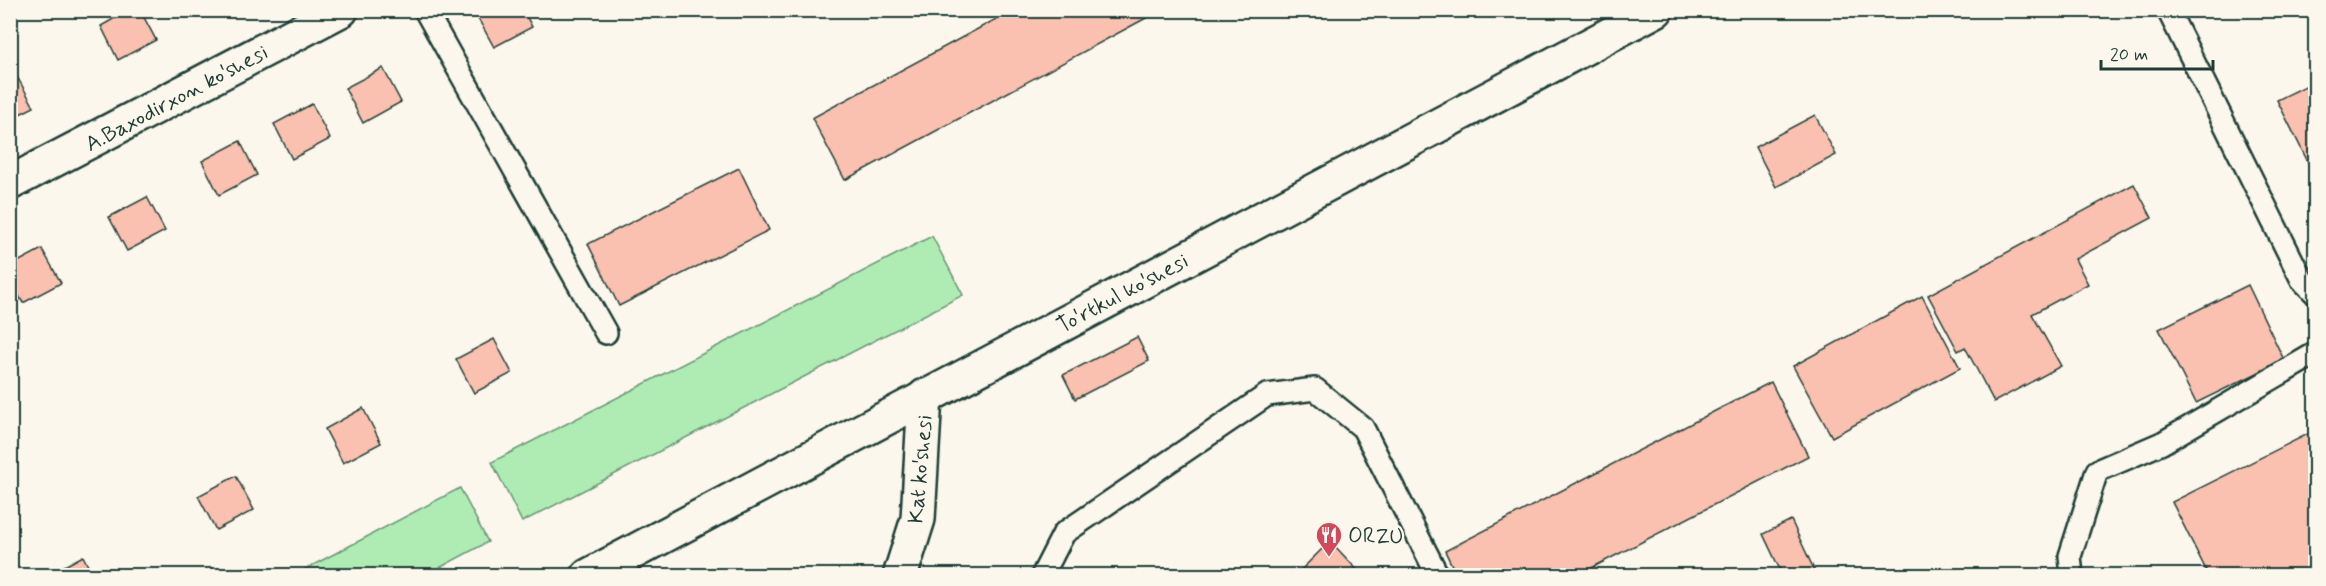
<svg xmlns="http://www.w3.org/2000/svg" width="2326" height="586" viewBox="0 0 2326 586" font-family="Mynerve,sans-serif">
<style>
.green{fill:#afecb3;stroke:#679474;stroke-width:1.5}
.building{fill:#fac0b0;stroke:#1f3d34;stroke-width:1.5}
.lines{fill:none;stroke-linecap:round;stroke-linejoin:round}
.service-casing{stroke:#1f3d34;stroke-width:26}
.minor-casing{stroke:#1f3d34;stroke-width:38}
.tertiary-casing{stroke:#1f3d34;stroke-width:38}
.primary-casing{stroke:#1f3d34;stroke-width:38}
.service{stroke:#fbf7ec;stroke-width:21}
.minor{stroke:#fbf7ec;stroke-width:33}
.tertiary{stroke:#fbf7ec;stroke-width:33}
.primary{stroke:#fbf7ec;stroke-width:33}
.labels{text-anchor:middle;stroke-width:4.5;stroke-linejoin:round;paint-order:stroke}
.street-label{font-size:22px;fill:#1f3d34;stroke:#fbf7ec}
.poi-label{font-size:22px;fill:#1f3d34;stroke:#fbf7ec;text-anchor:start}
</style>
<rect width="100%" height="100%" fill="#fbf7ec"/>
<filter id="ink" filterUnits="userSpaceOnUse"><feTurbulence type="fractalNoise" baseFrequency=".0167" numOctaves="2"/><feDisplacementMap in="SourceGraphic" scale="12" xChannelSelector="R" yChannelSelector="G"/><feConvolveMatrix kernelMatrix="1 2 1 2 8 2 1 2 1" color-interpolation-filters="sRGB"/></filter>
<g filter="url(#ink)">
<g class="green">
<path d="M932,236L963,295L522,522L492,462Z"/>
<path d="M460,488L488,542L426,575H294Z"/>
</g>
<g class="building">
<path d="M129,10H140L156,40L118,60L101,26Z"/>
<path d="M480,10H523L532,27L494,47L475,13Z"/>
<path d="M1013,10H1161L845,180L812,118Z"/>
<path d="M383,68L401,102L363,123L345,88Z"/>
<path d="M15,73L34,107L10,119V75Z"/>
<path d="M2316,81V173L2314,174L2277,100Z"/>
<path d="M312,104L330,139L292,159L274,124Z"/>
<path d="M1815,115L1836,155L1776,187L1755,147Z"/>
<path d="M240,141L257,175L219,195L202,161Z"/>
<path d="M739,168L769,230L619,306L588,244Z"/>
<path d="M2134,184L2152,218L2075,259L2088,284L2032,314L2061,366L1994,402L1965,347L1958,351L1928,295Z"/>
<path d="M147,197L165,231L127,251L109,217Z"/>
<path d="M42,249L61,283L23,303L10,281V266Z"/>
<path d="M2248,285L2284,360L2196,403L2159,329Z"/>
<path d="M1922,296L1960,368L1832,437L1793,366Z"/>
<path d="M1137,337L1149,361L1075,399L1063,375Z"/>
<path d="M494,339L512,373L474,393L456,359Z"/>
<path d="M1771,382L1808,456L1576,576H1457L1445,551Z"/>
<path d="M363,408L381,443L343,463L325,429Z"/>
<path d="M2316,430V576H2209L2172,502Z"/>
<path d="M236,476L254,510L216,530L198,496Z"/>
<path d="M1791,520L1817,576H1783L1763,534Z"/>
<path d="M1330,541L1363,576H1295Z"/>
<path d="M83,556L93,576H46Z"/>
</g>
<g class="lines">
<g class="service-casing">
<g id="service">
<path d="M425,10L606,333"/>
<path d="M2168,10L2302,280L2316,294"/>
<path d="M1042,576L1064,533L1267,395L1315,389L1363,428L1438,576"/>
<path d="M2072,576L2070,556L2097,471L2162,443L2316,353"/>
</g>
</g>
<g class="minor-casing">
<path id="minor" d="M10,183L341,10"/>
</g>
<g class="tertiary-casing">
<path id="tertiary" d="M900,576L918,519L925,396"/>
</g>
<g class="primary-casing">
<path id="primary" d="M588,576L1656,10"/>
</g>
<use href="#service" class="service"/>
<use href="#minor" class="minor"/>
<use href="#tertiary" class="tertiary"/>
<use href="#primary" class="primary"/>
</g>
</g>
<defs>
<g id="restaurant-pin" transform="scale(1.35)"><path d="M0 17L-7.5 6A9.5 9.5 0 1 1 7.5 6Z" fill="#d1495b" stroke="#fbf7ec"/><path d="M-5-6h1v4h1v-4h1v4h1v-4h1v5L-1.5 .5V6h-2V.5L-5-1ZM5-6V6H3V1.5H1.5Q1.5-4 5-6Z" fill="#fff"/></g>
</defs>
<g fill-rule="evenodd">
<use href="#restaurant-pin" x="1329" y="535"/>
</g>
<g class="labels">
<g class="street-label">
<text transform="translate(176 97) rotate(-28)" y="8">A.Baxodirxon ko'shesi</text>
<text transform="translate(1122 292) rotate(-28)" y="8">To'rtkul ko'shesi</text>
<text transform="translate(919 469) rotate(-85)" y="8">Kat ko'shesi</text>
</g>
<g class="poi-label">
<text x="1348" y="543">ORZU</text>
</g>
</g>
<rect width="2326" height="586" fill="none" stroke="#fbf7ec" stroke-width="36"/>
<rect x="18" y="18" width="2290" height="550" fill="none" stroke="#1f3d34" stroke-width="2" filter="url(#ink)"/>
<path d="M2101 60v9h112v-9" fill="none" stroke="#1f3d34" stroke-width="3"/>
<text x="2110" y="60" font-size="18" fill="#1f3d34" stroke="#fbf7ec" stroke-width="4.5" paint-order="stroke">20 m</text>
</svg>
